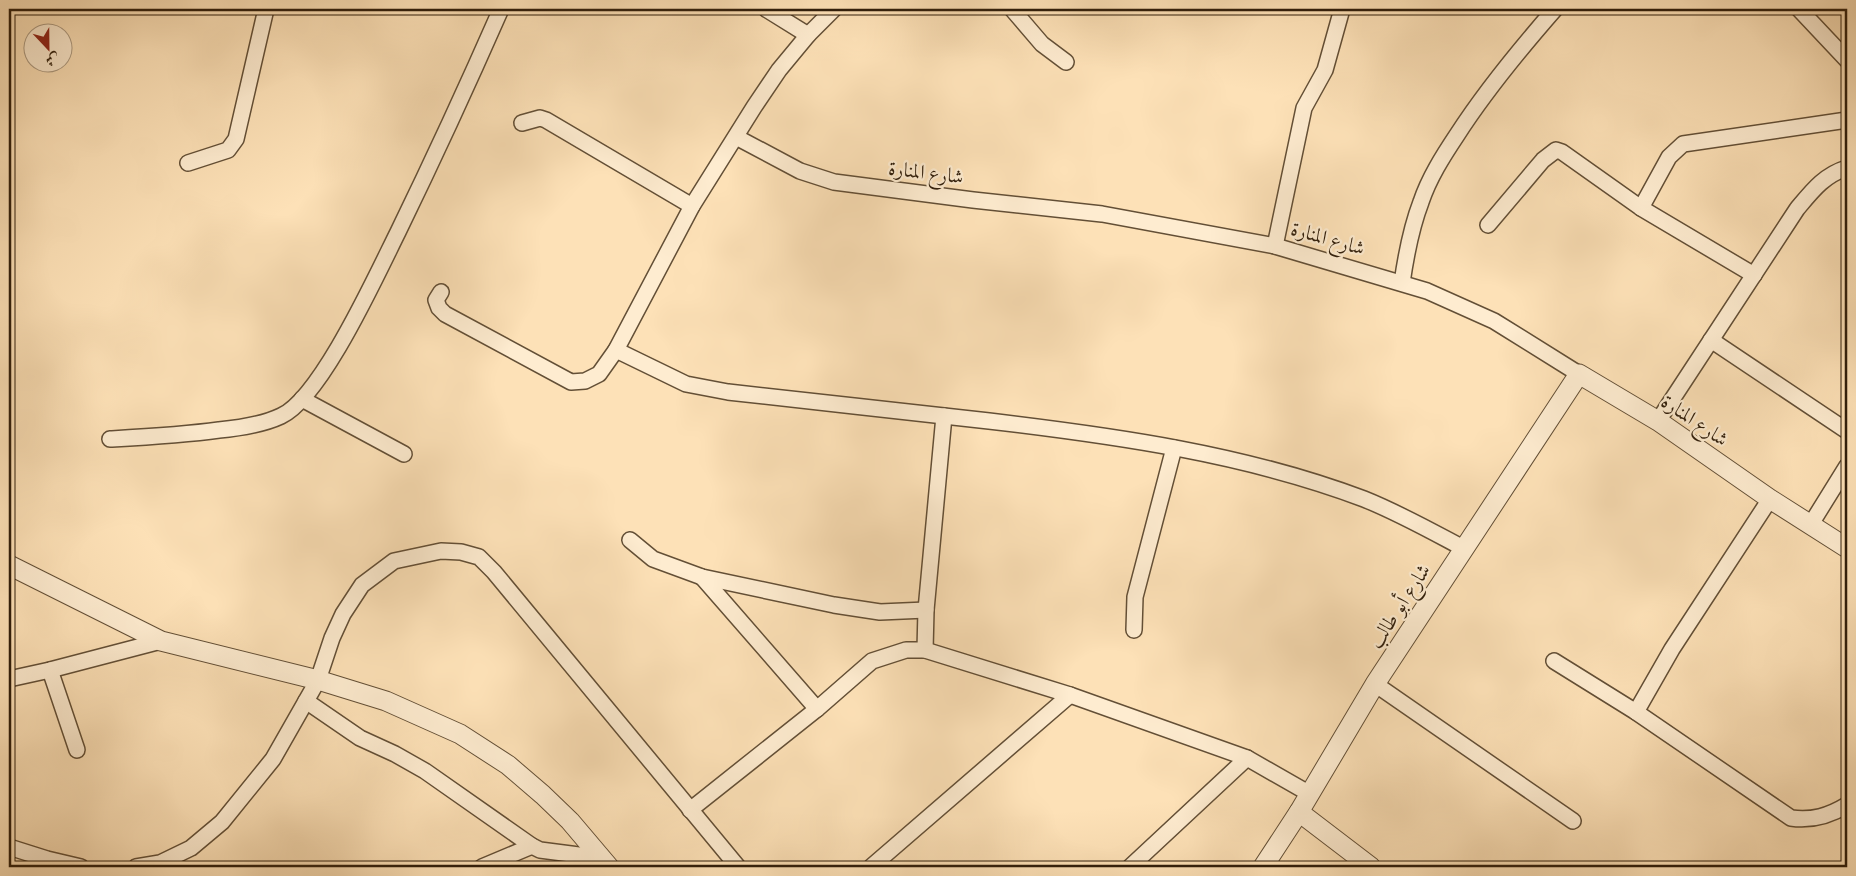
<svg xmlns="http://www.w3.org/2000/svg" width="1856" height="876" viewBox="0 0 1856 876" font-family="'Gentium Book Plus',Amiri,serif">
<style>
.lines{fill:none;stroke-linecap:round;stroke-linejoin:round}
.minor-casing{stroke:#634f36;stroke-width:18}
.tertiary-casing{stroke:#634f36;stroke-width:21}
.minor{stroke:#feecd0;stroke-width:15}
.tertiary{stroke:#feecd0;stroke-width:19}
.labels{text-anchor:middle;stroke-width:4.5;stroke-linejoin:round;paint-order:stroke}
.street-label{font-size:20px;fill:#301e0b;stroke:#feecd0}
</style>
<rect width="100%" height="100%" fill="#fde1b7"/>
<filter id="stains"><feTurbulence type="fractalNoise" baseFrequency=".004" numOctaves="4"/><feColorMatrix values="0 0 0 0 .2 0 0 0 0 .09 0 0 0 0 .02 0 0 0 .5 -.17"/></filter>
<radialGradient id="worn" r=".72"><stop offset=".6" stop-color="#630" stop-opacity="0"/><stop offset="1" stop-color="#630" stop-opacity=".3"/></radialGradient>
<g class="lines">
<g class="minor-casing">
<g id="minor">
<path d="M766,9L808,35"/>
<path d="M1012,9L1042,44L1066,62"/>
<path d="M1799,9L1847,60"/>
<path d="M522,123L540,118L546,120L692,206"/>
<path d="M736,137L800,171L834,182L973,200L1102,214L1275,246L1427,291L1494,321L1579,374"/>
<path d="M188,163L228,150L236,139L266,9"/>
<path d="M1488,225L1543,160L1556,150L1562,152L1641,208"/>
<path d="M1275,246L1304,108L1325,70L1342,9"/>
<path d="M1754,275L1641,208L1669,157L1683,144L1847,120"/>
<path d="M1402,283C1406,255 1411,228 1421,202C1429,178 1443,156 1457,135C1486,90 1520,49 1555,9"/>
<path d="M441,292L436,300L439,308L445,314L571,382L585,381L599,374L616,350L692,206L754,107L779,70L808,35L834,9"/>
<path d="M1711,340L1847,431"/>
<path d="M616,350L686,384L728,392C815,402 902,411 989,421C1116,436 1245,454 1364,499C1399,513 1431,531 1463,548"/>
<path d="M302,399L404,454"/>
<path d="M1658,421L1797,209C1812,191 1824,175 1847,168"/>
<path d="M110,439C146,437 183,435 219,430C240,428 262,425 281,416C321,398 377,274 398,232C434,158 468,84 501,9"/>
<path d="M1811,524L1847,466"/>
<path d="M630,540L653,559L702,577L834,605L880,612L926,610"/>
<path d="M702,577L817,709"/>
<path d="M1134,630L1135,597L1174,448"/>
<path d="M925,650L926,610L944,416"/>
<path d="M1554,661L1636,712L1791,818C1812,821 1829,816 1847,805"/>
<path d="M50,670L77,750"/>
<path d="M9,679L50,670L161,641"/>
<path d="M1375,684L1573,821"/>
<path d="M306,701L360,738L395,754L425,771L532,846L540,850L602,858"/>
<path d="M1636,712L1672,649L1770,499"/>
<path d="M690,810L817,709L872,661L906,650H925L1070,695L1247,758L1310,794"/>
<path d="M9,847L47,859L81,867"/>
<path d="M136,867L160,863L191,848L222,822L273,759L318,680L332,638L343,614L362,585L394,561L441,551L461,552L479,557L494,572L738,867"/>
<path d="M482,867L532,846"/>
<path d="M871,867L1070,695"/>
<path d="M1130,867L1247,758"/>
</g>
</g>
<g class="tertiary-casing">
<g id="tertiary">
<path d="M9,565L161,641L318,680L386,701L460,734L508,765L543,795L570,821L609,867"/>
<path d="M1299,812L1371,867"/>
<path d="M1263,867L1299,812L1375,684L1579,374L1658,421L1770,499L1847,548"/>
</g>
</g>
<use href="#minor" class="minor"/>
<use href="#tertiary" class="tertiary"/>
</g>
<g class="labels">
<g class="street-label">
<text transform="translate(926 172) rotate(7)" y="7">شارع المنارة</text>
<text transform="translate(1328 238) rotate(16)" y="7">شارع المنارة</text>
<text transform="translate(1695 420) rotate(34)" y="7">شارع المنارة</text>
<text transform="translate(1399 606) rotate(-57)" y="7">شارع أبو طالب</text>
</g>
</g>
<rect width="1856" height="876" fill="none" stroke="#fde1b7" stroke-width="30"/>
<rect x="10" y="10" width="1836" height="856" fill="none" stroke="#301e0b" stroke-width="2.5"/>
<rect x="15" y="15" width="1826" height="846" fill="none" stroke="#301e0b"/>
<g transform="translate(48 48) rotate(158)"><circle r="24" fill="#feecd0" stroke="#ac9a81"/>
<path d="M0-4L9 19L0 12L-9 19Z" fill="#8f2418"/>
<text y="-8" font-size="14" font-weight="bold" text-anchor="middle" fill="#301e0b">ش</text>
</g>
<rect width="100%" height="100%" filter="url(#stains)"/>
<rect width="100%" height="100%" fill="url(#worn)"/>
</svg>
